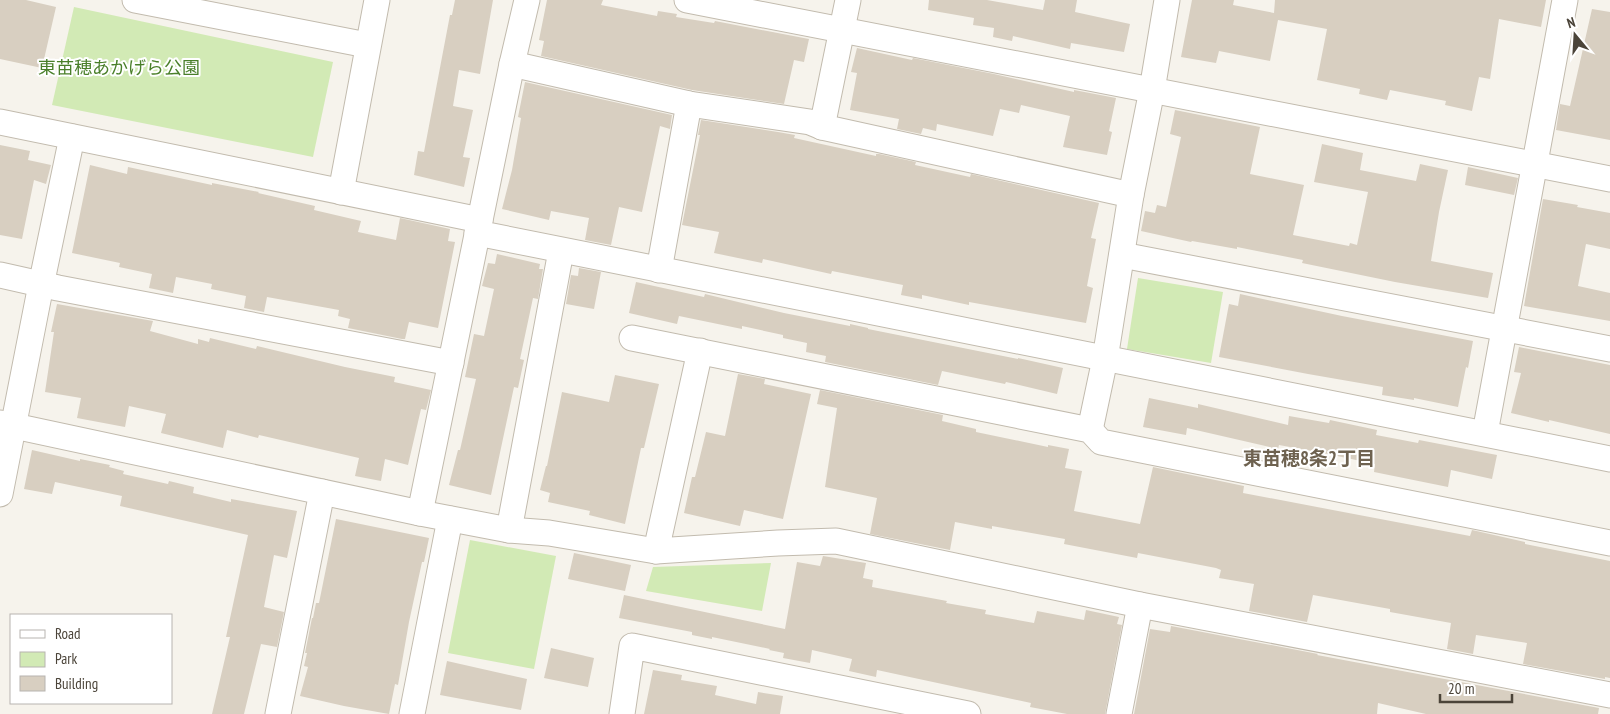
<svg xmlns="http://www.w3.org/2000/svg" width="1610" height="714" viewBox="0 0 1610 714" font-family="'PT Sans Narrow','Noto Sans JP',sans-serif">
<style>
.green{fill:#d2eab5}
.building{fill:#d8cfc1}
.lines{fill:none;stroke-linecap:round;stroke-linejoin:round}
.street-casing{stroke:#c2bbae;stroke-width:27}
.street{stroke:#fff;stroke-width:25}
.labels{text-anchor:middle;stroke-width:4;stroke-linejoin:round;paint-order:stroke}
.park-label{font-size:18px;fill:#4a7f2a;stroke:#fff}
.neighbourhood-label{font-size:19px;font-weight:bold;fill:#6e6250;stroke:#fff}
</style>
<rect width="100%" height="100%" fill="#f6f3ec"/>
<g class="green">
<path d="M74,7L333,62L313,157L52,105Z"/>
<path d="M1138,278L1223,292L1211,363L1127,349Z"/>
<path d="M470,540L556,556L534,669L448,653Z"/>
<path d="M771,563L762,611L646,591L653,567Z"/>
</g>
<g class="building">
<path d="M0,0H26L56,7L42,68L0,59Z"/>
<path d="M455,0H493L480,74L459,70L453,106L473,110L463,157L470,158L464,187L414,175L418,151L424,152L450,15H452Z"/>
<path d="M547,0H603L601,5L657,16L658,11L677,14L676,17L714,23L715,21L809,39L804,62L794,60L784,104L692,90L541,56L544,41L539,40Z"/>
<path d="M929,0H987L1043,10L1045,0H1077L1075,12L1130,24L1124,52L1071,43L1070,49L1013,36L1012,41L993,37L994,28L973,25L974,18L928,10Z"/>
<path d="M1192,0H1234L1233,5L1274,13L1275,0H1546L1541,27L1499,19L1490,79L1479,77L1472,111L1445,105L1446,101L1390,90L1387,100L1359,94L1360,89L1317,80L1327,29L1278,20L1270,61L1219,51L1216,63L1181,57Z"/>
<path d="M1592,9L1610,12V140L1556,130L1560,104L1570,106Z"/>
<path d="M857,48L912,60L913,58L994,74L1074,92V90L1116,98L1109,131L1112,132L1107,155L1063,147L1070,116L1021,105L1019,113L1000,109L993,136L937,124L936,131L923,128L921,134L897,129L899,119L850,110L857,73L851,72Z"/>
<path d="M525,82L672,115L670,129L660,126L642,212L619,207L611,245L585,240L589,218L551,211L549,220L502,209L512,170L521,118L518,117Z"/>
<path d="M1175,110L1260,127L1250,174L1304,185L1293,235L1349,246L1350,243L1357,245L1368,192L1314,182L1322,144L1363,153L1360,170L1416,181L1420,164L1448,170L1439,212L1431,261L1493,273L1488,298L1395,282L1302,263L1303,260L1237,247V249L1192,241L1191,242L1141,231L1145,211L1155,213L1157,205L1166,207L1181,137L1170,134Z"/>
<path d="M701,120L778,132L795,135L794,138L876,156V154H879L916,162L915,165L970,177L971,174L1099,203L1091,238L1096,239L1087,286L1093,288L1086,323L969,302V305L922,295V299L901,295L903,285L832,271L831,274L763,259L762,263L714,253L719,232L682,225L700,135H698Z"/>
<path d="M0,145L30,151L28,160L51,165L46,184L34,180L22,239L0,235Z"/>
<path d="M90,165L127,174L128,167L212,185V183L259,192L258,193L315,206L314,210L361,221L358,232L396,240L400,218L450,229L448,241L455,242L438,328L409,322L405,339H402L348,328L350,319L338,316L339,310L267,297L264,312L244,308L246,296L211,289L212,284L176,277L173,293L149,288L152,274L119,267L120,263L72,253Z"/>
<path d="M1468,167L1518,178L1514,195L1465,185Z"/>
<path d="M1543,199L1578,205L1577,207L1610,213V249L1586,244L1578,286L1610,293V321L1524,306Z"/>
<path d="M497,254L540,264L539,269H543L538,299L533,298L520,359L524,360L518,388L514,387L491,495L449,485L458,450H460L476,379L465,377L474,334L484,336L494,289L482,286L488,263L495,264Z"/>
<path d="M579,268L601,272L594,309L566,304L571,275L578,276Z"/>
<path d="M636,282L704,297L705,294L784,313L850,326V324L868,328V329L1018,359V358L1063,368L1057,394L1006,382L1005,384L942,371L938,385L825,362L826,356L806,352L807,343L783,338V335L742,326V329L679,316L677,324L629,313Z"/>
<path d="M1240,294L1342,316L1473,341L1468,368L1466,367L1458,407L1414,398V400L1382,395L1383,387L1308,374L1219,357L1229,304L1238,306Z"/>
<path d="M57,304L153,321L150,331L198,344V339L209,342L210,338L256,349L257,346L345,367L395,377L394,382L431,390L426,410L421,409L408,465L385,459L381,481L355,476L359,458L259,435L258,438L227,430L223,448L161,433L166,414L129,406L125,427L77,418L81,398L45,392L54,332H51Z"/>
<path d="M1519,347L1610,365V434L1549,420V422L1511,413L1521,373L1514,372Z"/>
<path d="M738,374L765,379L764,384L811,394L783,519L744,510L740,526L684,513L692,477H695L706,432L725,436Z"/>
<path d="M615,375L659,384L644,448H641L625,524L589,515L590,511L548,502L550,493L540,490L546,466H547L562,392L609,402Z"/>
<path d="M820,390L943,415L942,421L976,429V432L1048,447V445L1069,449L1065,468L1082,471L1074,511L1140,524L1153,467L1244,486L1243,493L1470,536L1472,530L1525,542V544L1610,561V678L1605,677V679L1523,664L1527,643L1476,635L1473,654L1447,649L1451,623L1390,612V609L1313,595L1307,622L1249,611L1254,584L1219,578L1221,570L1216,568L1138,553L1137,558L1064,544L1065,539L992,526V529L955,522L950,550L870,534L877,498L825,487L837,408L817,404Z"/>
<path d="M1149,398L1198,408V404L1288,425L1289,416L1329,423L1330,420L1377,430L1376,435L1418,443L1419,440L1497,455L1492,479L1451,470L1448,487L1374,472L1375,464L1323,453L1279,445L1278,449L1187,428L1186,435L1143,427Z"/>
<path d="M32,450L80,461V459L110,465L109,467L124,471L123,474L168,484L169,481L194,487L193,493L231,502V499L297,511L287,558L274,555L264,607L284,612L277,647L261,644L244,714H212L230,637H226L248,535L120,506L122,496L55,482L52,494L24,489Z"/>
<path d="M336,519L429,538L424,562H422L409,622L398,685L395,684L389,714L344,706L300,696L308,667L304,666L307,653H305L312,618H313L316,603H319Z"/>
<path d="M574,553L631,565L625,591L568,579Z"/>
<path d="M823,556L866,563L863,578L873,580L872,587L947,601L946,603L986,610L985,614L1034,623L1037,611L1084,620L1086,610L1119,617L1117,624L1122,625L1105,714H1067L1030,707L1031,703L877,670L876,677L849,671L852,659L812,650L810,663L783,658L784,653L769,650L770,649L712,637V639L692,635V632L619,618L624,595L785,629L797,562L820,566Z"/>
<path d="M1171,626L1318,654L1317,655L1599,708L1598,714H1426L1378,703L1377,714H1134L1150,629L1170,632Z"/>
<path d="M551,648L594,658L588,687L544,678Z"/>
<path d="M447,661L527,679L521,710L440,695Z"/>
<path d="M653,670L682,675L681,680L717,686L715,695L756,704L758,692L783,696L780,714H644Z"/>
</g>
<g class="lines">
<g class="street-casing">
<g id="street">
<path d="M135,0L367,45"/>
<path d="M687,0L1610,179"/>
<path d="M512,64L689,104L810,122L822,127L1131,195"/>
<path d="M0,122L480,220"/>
<path d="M822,127L848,0"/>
<path d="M341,192L377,0"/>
<path d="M477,233L1610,459"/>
<path d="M1122,255L1610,349"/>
<path d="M659,270L689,104"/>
<path d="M0,275L58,288L451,363"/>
<path d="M632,338L1090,430L1101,442L1610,543"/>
<path d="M700,351L656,551L778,543L836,541L1140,605L1610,695"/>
<path d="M0,423L420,513L509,530L549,533L656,551"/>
<path d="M1090,430L1105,359L1131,195L1152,90L1167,0"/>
<path d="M1485,433L1565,0"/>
<path d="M0,494L39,295L72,137"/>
<path d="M420,513L512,64L527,0"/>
<path d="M509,530L561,251"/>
<path d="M278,714L322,492"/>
<path d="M412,714L450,519"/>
<path d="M622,714L632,646L968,714"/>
<path d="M1119,714L1140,605"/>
</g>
</g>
<use href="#street" class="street"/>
</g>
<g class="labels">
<g class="park-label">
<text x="119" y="74">東苗穂あかげら公園</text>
</g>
<g class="neighbourhood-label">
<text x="1309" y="465">東苗穂8条2丁目</text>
</g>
</g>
<rect x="10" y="614" width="162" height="90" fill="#ffffff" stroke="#b7b4b0"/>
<rect x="20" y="630" width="25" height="8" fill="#ffffff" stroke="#b7b4b0"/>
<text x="55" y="639" font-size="15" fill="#4b4439">Road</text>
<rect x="20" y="652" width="25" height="15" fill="#d2eab5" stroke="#b7b4b0"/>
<text x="55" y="664" font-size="15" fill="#4b4439">Park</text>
<rect x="20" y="676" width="25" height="15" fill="#d8cfc1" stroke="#b7b4b0"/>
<text x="55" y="689" font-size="15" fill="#4b4439">Building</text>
<g transform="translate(1575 35) rotate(342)" stroke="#ffffff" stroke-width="4" paint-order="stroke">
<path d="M0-4L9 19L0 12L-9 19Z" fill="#4b4439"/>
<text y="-8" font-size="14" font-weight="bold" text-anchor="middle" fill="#4b4439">N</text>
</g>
<path d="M1440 694v8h72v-8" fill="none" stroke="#4b4439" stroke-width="2.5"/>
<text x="1448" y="694" font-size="15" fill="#4b4439" stroke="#ffffff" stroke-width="4" paint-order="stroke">20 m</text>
</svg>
